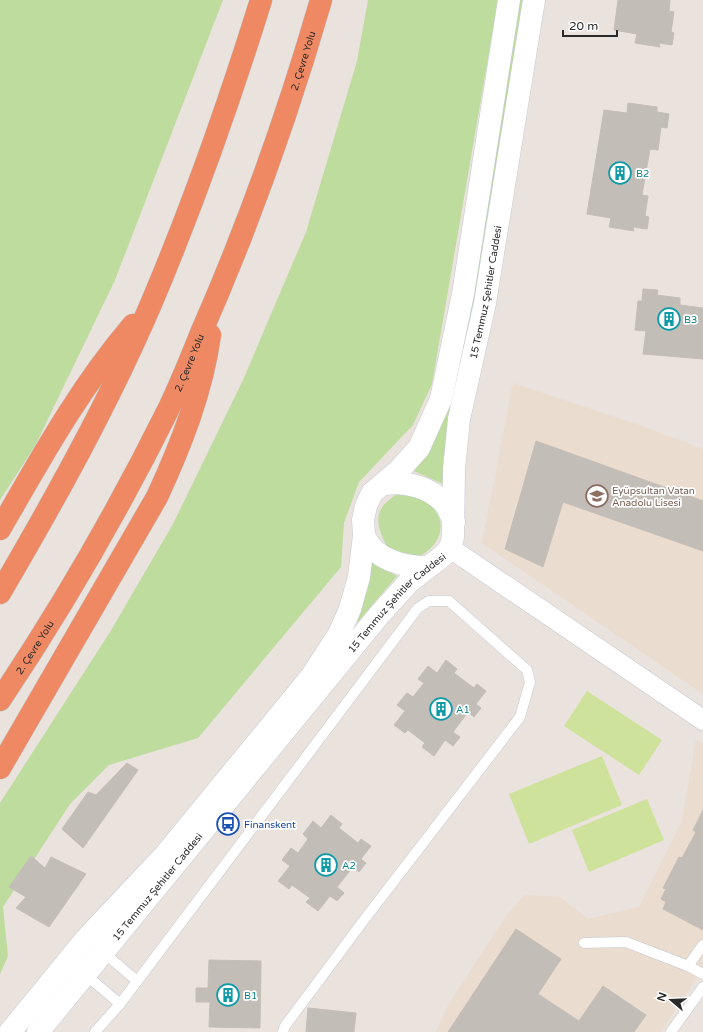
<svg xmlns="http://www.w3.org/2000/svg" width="703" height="1032" viewBox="0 0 703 1032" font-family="'Varela Round',sans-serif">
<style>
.education{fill:#eadcce}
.green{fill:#bddc9e}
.pitch{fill:#cfe29b}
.building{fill:#c3bdb8;stroke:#c5beb7}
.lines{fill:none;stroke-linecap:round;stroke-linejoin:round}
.service-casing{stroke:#c5c9d2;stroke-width:11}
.minor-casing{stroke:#c5c9d2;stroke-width:21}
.secondary-casing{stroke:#c5c9d2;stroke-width:23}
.motorway-casing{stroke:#c3c3c3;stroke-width:23}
.service{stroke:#fff;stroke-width:10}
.minor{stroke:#fff;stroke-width:20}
.secondary{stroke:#fff;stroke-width:22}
.motorway{stroke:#ef8963;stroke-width:22}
.labels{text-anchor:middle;stroke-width:3.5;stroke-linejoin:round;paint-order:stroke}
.street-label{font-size:10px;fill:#2a2a2a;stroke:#fff}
.culture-label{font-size:10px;fill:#0d838f;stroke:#fff;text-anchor:start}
.education-label{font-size:10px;fill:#785e54;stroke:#fff;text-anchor:start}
.transit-label{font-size:10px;fill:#164399;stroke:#fff;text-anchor:start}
</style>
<rect width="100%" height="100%" fill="#eae2dd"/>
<g class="education">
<path d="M513,383L645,427L703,449V694L482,543Z"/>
<path d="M696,740L703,744V969L660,1032H436L447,1007L506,916L525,895L560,897L588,919L639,907L682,821Z"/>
</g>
<g class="green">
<path d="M0,0H223L115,280L35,446L0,500Z"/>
<path d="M368,0H498L432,384L413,425L359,482L344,523L341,567L198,738L109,765L70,804L3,907L8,956L0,974V803L110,632L173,524L243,380L306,232L357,61Z"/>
<path d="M518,0H524L485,256L447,434L443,462V484L414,471L428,451Z"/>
<path d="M396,495C403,495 411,495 418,498C451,511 446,546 415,558L387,547C376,524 372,510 396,495Z"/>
<path d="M371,561L397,576L357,623Z"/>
</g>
<g class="pitch">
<path d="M587,691L662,740L639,775L564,726Z"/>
<path d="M602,756L622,805L529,844L509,794Z"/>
<path d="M647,799L664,840L589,872L572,830Z"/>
</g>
<g class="building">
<path d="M618,0H670L669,11L674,12L671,32L674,33L672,45L659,43L660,47L635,43L637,34L614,30Z"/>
<path d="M628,103L657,107V112L669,114L667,128L661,127L658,150L650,149L642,195L648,196L645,216L649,217L647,229L633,227L634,231L609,227L611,218L587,214L604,110L627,113Z"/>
<path d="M643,289L658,290L657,295L680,298V305L703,308V359L643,354L646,331L635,330L638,301H642Z"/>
<path d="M536,441L703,501V551L563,502L543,567L505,549Z"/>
<path d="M446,660L457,669L454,673L474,688L477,684L486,691L476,704L481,708L474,717L468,712L453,732L460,737L453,746L445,740L434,756L422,747L425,743L408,730L405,733L394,725L405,711L397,705L407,693L413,697L424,683L418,679L428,666L437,673Z"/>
<path d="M127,763L138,770L83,848L62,829L88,792L96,795Z"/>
<path d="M703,810V930L663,909L666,902L661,899L666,889L663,888L679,857L682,858L696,832L693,830Z"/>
<path d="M331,815L342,824L339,828L358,843L361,839L371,846L361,859L366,863L359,872L353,867L337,887L344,893L337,901L330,896L318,911L306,902L310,898L292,885L289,889L278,881L290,866L282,860L291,848L298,853L308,839L303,834L313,821L321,828Z"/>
<path d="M31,856L45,868L51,857L86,874L49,927L16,908L26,897L9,887Z"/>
<path d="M516,929L561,959L538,994L579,1021L603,986L646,1015L634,1032H448Z"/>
<path d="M209,960L261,961L260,1028L209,1027L210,1002H196V988H208Z"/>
<path d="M308,1008L356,1013L354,1032H306Z"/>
</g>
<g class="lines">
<g class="service-casing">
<g id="service">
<path d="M584,943L626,942L688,966L703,974"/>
<path d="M103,952L137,981"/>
<path d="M688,966L703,945"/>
<path d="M86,975L120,1004"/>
<path d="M95,1032L120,1004L418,608L429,601H449L527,670L530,682L520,717L364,920L285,1026L283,1032"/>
<path d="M671,1032L703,987"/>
</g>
</g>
<g class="minor-casing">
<path id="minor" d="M450,548L703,720"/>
</g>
<g class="secondary-casing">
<g id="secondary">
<path d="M385,484C406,481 430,487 444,503C449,509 451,516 454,522"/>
<path d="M364,535C374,560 404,567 427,567"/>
<path d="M10,1032L86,939L165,855L311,677L339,634L350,609L359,577L364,535L363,520L366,506L372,493L400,469L419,448L441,399L463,294L509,0"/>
<path id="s1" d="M38,1032L380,614L409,582L444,555L450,548L453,537L454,469L459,419L485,303L534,0"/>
</g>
</g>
<g class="motorway-casing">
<g id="motorway">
<path d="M0,529C41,458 80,387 133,325"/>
<path d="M0,593C55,499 108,404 151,304C193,205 229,103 261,0"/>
<path id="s2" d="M0,700C63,606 119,509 169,408C181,383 191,358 201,333C249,224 288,114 321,0"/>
<path d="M0,768L157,497C181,445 202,392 210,335"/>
</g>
</g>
<use href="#service" class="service"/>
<use href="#minor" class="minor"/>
<use href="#secondary" class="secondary"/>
<use href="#motorway" class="motorway"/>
</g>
<defs>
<g id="building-ring" transform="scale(1.15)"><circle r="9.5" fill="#fff" stroke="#0f9aa8" stroke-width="1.5"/><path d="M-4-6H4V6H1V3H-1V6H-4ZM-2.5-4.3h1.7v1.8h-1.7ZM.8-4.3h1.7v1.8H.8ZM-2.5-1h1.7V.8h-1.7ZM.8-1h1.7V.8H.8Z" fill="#0f9aa8"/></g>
<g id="school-ring" transform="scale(1.15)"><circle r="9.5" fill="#fff" stroke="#8d6e63" stroke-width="1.5"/><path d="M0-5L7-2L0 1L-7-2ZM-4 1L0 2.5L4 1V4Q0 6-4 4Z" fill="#8d6e63"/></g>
<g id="bus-ring" transform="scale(1.15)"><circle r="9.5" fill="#fff" stroke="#1a4fb4" stroke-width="1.5"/><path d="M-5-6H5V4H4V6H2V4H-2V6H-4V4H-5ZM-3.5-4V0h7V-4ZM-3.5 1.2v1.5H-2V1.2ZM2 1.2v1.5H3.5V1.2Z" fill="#1a4fb4"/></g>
</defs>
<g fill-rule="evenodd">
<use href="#building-ring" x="620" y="173"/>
<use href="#building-ring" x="669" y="319"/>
<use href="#school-ring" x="597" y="496"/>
<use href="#building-ring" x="441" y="709"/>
<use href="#bus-ring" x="228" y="824"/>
<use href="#building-ring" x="326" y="865"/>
<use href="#building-ring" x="228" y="995"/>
</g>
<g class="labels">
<g class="street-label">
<text dy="4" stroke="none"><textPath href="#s2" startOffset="710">2. Çevre Yolu</textPath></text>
<text dy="4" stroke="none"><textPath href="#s1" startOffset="896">15 Temmuz Şehitler Caddesi</textPath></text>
<text dy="4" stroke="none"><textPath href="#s2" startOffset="387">2. Çevre Yolu</textPath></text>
<text dy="4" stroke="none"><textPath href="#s1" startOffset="560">15 Temmuz Şehitler Caddesi</textPath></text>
<text dy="4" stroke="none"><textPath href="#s2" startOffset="63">2. Çevre Yolu</textPath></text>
<text dy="4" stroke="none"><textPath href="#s1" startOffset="188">15 Temmuz Şehitler Caddesi</textPath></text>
</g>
<g class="culture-label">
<text x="636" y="177">B2</text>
<text x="684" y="323">B3</text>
<text x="456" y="713">A1</text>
<text x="342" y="869">A2</text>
<text x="244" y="999">B1</text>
</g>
<g class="education-label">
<text x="612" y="494">Eyüpsultan Vatan<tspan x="612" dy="12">Anadolu Lisesi</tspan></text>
</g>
<g class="transit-label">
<text x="244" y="828">Finanskent</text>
</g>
</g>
<g transform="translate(671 1000) rotate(289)" stroke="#ffffff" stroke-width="3" paint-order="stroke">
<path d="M0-3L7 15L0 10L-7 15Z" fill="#2a2a2a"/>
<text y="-6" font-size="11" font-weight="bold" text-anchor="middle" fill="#2a2a2a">N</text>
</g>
<path d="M563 30v6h54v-6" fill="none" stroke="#2a2a2a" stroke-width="2"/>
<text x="569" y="30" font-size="12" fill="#2a2a2a" stroke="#ffffff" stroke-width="3" paint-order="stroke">20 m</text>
</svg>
